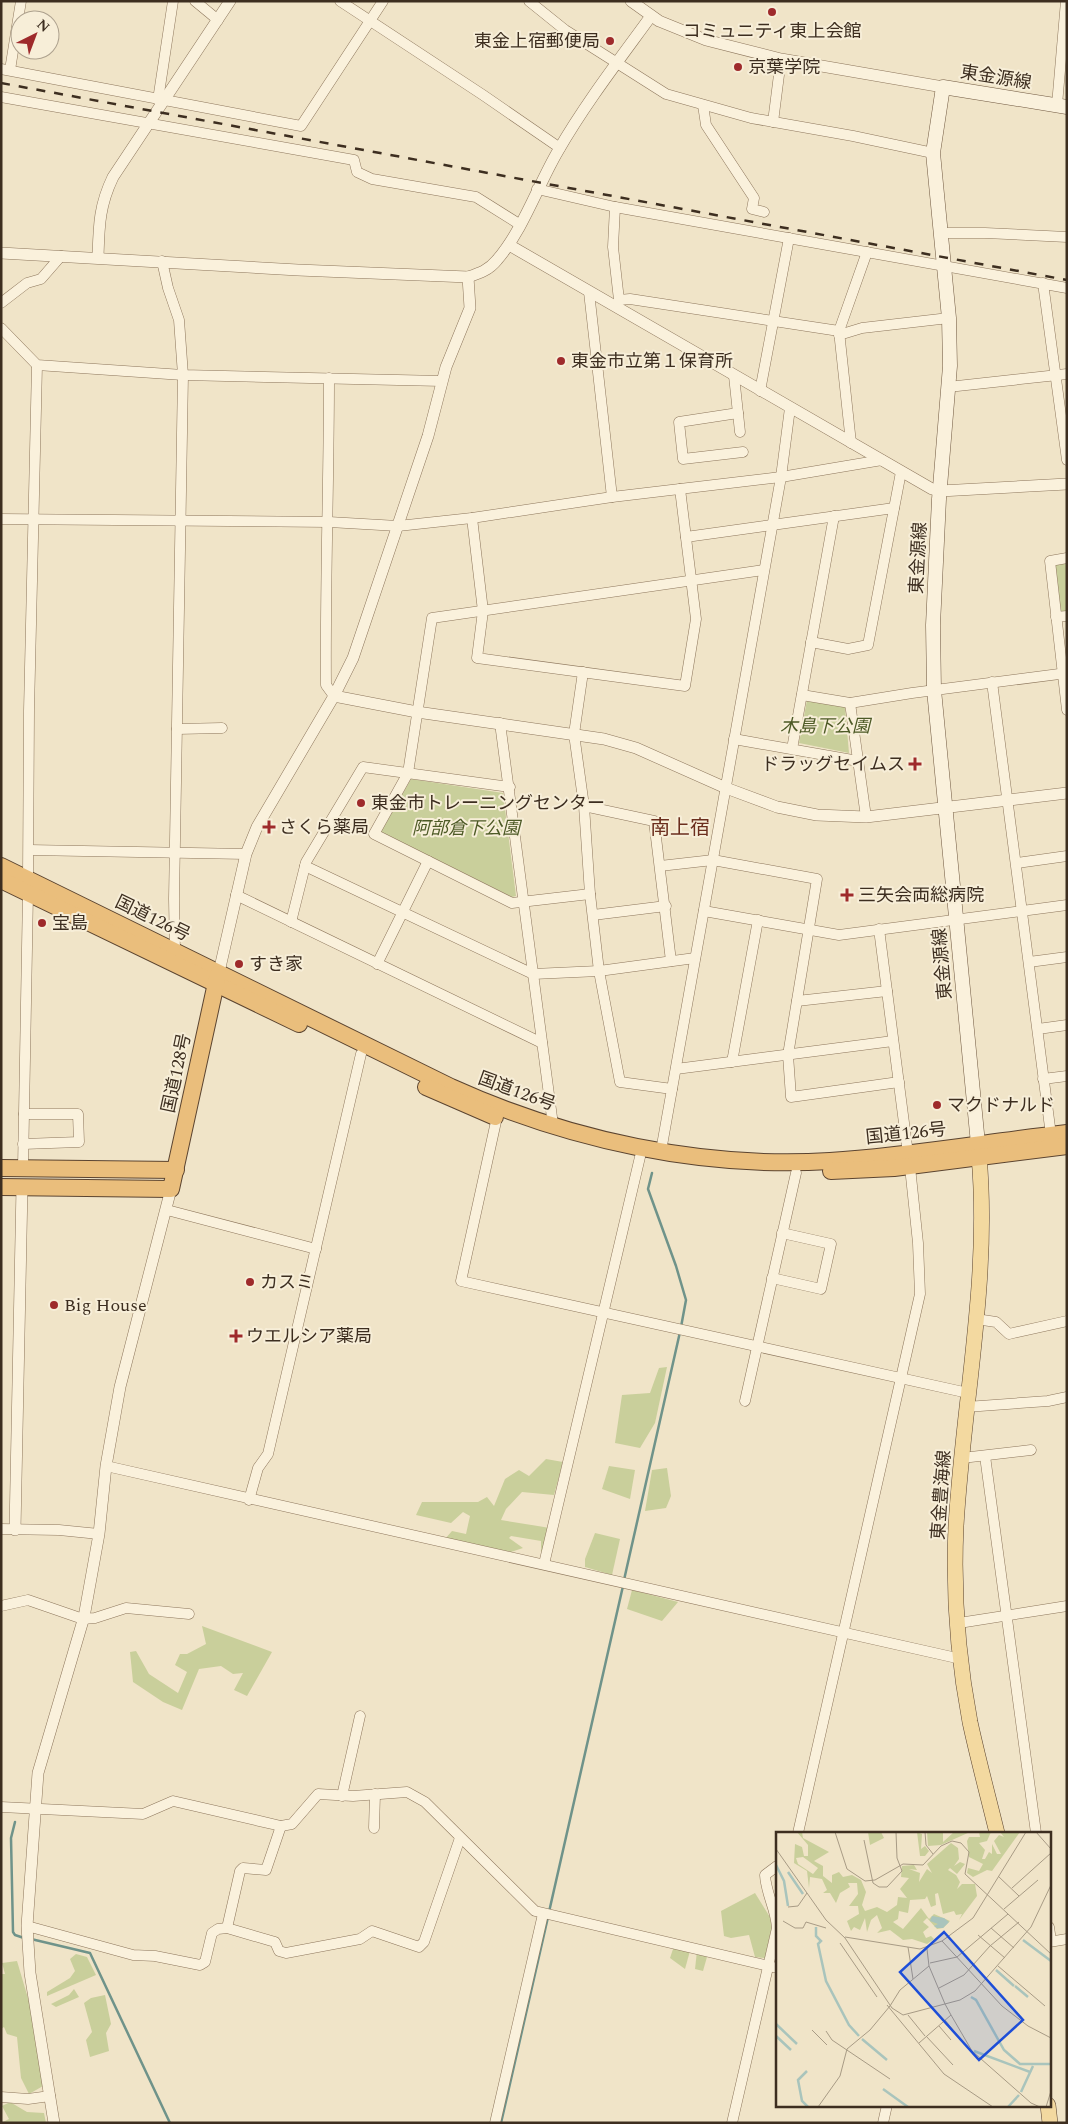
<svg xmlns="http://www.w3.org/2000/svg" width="1068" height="2124" viewBox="0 0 1068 2124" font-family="Spectral,'Noto Sans JP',serif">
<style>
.green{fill:#c9cf9b}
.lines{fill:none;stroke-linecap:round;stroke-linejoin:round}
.stream{stroke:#6f938a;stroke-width:2.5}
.minor-casing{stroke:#8d765c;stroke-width:11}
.tertiary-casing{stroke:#8d765c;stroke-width:12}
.secondary-casing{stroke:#6f573f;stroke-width:15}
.primary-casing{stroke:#5b4430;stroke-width:16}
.trunk-casing{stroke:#5b4430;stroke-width:18}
.minor{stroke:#faf1dc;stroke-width:10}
.tertiary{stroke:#faf1dc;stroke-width:11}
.secondary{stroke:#faf1dc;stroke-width:14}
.primary{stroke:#f3d9a0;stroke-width:15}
.trunk{stroke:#eabe7c;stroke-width:16}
.rail{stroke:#3d2e20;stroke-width:2.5;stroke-dasharray:9 9;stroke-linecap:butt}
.poi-dot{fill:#9e2a2b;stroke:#f7eed8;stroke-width:2}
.labels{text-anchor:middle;stroke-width:4;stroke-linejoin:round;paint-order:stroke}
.poi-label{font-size:18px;fill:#3d2e20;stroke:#f7eed8;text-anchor:start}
.street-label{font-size:18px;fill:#3d2e20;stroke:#f7eed8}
.park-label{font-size:18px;font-style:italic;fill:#4d5a26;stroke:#f7eed8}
.quarter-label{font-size:20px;fill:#6b2e1e;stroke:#f7eed8}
.inset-river{fill:none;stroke:#a9c4bc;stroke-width:2.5}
.inset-road{fill:none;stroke:#a89b85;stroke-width:1}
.view{fill:#1d4ed8;fill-opacity:0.15;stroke:#1d4ed8;stroke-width:2.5}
.inset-edge{fill:none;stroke:#3d2e20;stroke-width:2.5}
</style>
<rect width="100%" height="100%" fill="#f0e4c8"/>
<g class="green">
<path d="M1067,563V612L1059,613L1053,564Z"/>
<path d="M807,700L845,707L849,753L799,743Z"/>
<path d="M411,779L503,793L516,896L512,897L381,832Z"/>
<path d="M667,1367L655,1423L640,1448L615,1443L622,1395L650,1393L659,1368Z"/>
<path d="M546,1459L563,1462L554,1495L522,1492L506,1509L501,1520L550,1528L541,1553V1541L511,1536L509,1538L523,1548L511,1552L445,1539L452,1531L466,1534L470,1516L463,1512L451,1523L416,1515L422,1502H478L487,1497L494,1506L505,1479L519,1470L529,1476Z"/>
<path d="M609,1466L635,1470L630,1499L602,1489Z"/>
<path d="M667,1468L671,1496L666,1508L645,1511L652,1470Z"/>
<path d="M595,1533L620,1539L612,1575L585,1567V1559Z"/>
<path d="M632,1590L678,1602L662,1621L627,1609Z"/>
<path d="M202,1626L272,1652L247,1696L234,1690L243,1673L233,1674L221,1666L199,1669L182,1710L163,1702L133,1682L130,1652L136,1651L149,1674L178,1693L187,1672L175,1665L180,1654H187L206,1644Z"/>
<path d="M755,1893L773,1922L765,1958L755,1957L749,1935L731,1938L724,1936L721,1911Z"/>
<path d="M674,1946L690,1951L685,1969L670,1958Z"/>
<path d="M697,1951L707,1957L703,1971L695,1969Z"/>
<path d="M76,1954L87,1957L96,1975L47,1996V1992L70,1978L75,1971L70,1959Z"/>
<path d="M17,1961L30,2005L43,2086L29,2094L21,2078L17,2037L7,2034L4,2027L1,2029V1974H5L2,1963Z"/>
<path d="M74,1989L79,1997L56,2007L51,2004L69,1995Z"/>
<path d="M105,1995L111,2024L106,2033L109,2051L90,2057L86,2040L92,2032L84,2003L91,1998Z"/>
<path d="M10,2102L27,2112L44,2113L46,2123H1L9,2119L2,2106Z"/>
</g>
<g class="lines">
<g class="stream">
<path d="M652,1173L648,1189L676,1266L686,1300L681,1327"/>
<path d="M624,1580L680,1332"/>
<path d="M15,1822L11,1838L13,1932L15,1935L24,1938"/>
<path d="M549,1912L623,1586"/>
<path d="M31,1939L90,1953L170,2123"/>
<path d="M501,2123L548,1917"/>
</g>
<g class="minor-casing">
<g id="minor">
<path d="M195,1L218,20"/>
<path d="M340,1L483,95L560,148"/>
<path d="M529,1L565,30L666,94L751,118L853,136L933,153"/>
<path d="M1,69L301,126L383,1"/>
<path d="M10,70L21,1"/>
<path d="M1,97L354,160L357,172L372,179L476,197L519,224"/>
<path d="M158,100L173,1"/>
<path d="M703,105L706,125L754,198L752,209L764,212"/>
<path d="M1057,105L1066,1"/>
<path d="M773,122L781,59"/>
<path d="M537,189L615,207L1067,288"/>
<path d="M615,207L613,247L619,300L617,305"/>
<path d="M940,233H985L1067,237"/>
<path d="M162,261L168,288L179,320L183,375L174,899L175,952"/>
<path d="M1043,283L1067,460"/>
<path d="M589,292L612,497"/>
<path d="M619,300L630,299L839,331"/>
<path d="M1,303L27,283L41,279L61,256"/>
<path d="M1,328L37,365L183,375L442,381"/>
<path d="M839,335L862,328L949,318"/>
<path d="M734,376L740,432"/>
<path d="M329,378C329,481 325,583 326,685L334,696"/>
<path d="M948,387L1067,374"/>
<path d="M760,391L789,238"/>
<path d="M738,413L679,422L683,459L743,452"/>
<path d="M851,443L839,331L867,252"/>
<path d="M472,518L483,611L477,658L685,686L696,619L680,489"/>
<path d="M1,519L329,522L398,526L472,518L612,497L781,477L882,460"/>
<path d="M686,537L894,508"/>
<path d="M1067,558L1050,561L1067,710"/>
<path d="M1056,617L1067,616"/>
<path d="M811,642L848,649L868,645L901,472"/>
<path d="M583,672L574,734L584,806L590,894L599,971L620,1082L672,1089"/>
<path d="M992,682L1051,1135"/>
<path d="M802,695L850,703L912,693L1067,673"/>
<path d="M850,703L866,817"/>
<path d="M500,723L553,1125"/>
<path d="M177,729L222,728"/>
<path d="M734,739L858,761"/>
<path d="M792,749L834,516"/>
<path d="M584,806L654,821L671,961"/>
<path d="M29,850L246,854"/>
<path d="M1017,863L1067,856"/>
<path d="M305,866L533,974L599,971L695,958"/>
<path d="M660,866L713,860L817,879L788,1055L791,1097L899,1082"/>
<path d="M28,879L29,711L37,365"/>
<path d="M590,894L512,903L374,834L408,773L432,618L764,570"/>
<path d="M236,895L542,1043"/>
<path d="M704,911L839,935L1067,905"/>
<path d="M593,915L666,906"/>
<path d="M291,922L306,862L363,767L510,787"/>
<path d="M879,929L908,1154"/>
<path d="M1029,962L1067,957"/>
<path d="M377,964L428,861"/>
<path d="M797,1001L887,991"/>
<path d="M1038,1029L1067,1025"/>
<path d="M732,1062L758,920"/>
<path d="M676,1069L893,1041"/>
<path d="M1043,1079L1067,1076"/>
<path d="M497,1117L461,1281L968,1393"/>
<path d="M23,1144L79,1142L78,1114H24"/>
<path d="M661,1151L781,477L790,408"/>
<path d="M23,1168L28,893"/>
<path d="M167,1210L316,1249"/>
<path d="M772,1278L821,1289L831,1244L782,1233"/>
<path d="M976,1319L996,1322L1009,1334L1067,1321"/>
<path d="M745,1401L796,1173"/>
<path d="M966,1407L1048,1401L1067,1397"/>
<path d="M985,1456L1036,1833"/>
<path d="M962,1458L1031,1450"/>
<path d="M106,1466L961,1659"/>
<path d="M249,1500L258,1468L268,1454L361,1054"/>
<path d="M1,1529L59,1530L99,1534"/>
<path d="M544,1564L640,1157"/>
<path d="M1,1606L28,1600L83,1619L95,1618L126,1608L189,1614"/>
<path d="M959,1623L1067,1606"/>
<path d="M342,1796L360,1716"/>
<path d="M1,1807L143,1814L173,1801L281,1826L292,1824L318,1794L353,1796L407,1792L425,1802L535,1911L777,1968"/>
<path d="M374,1828L375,1794"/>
<path d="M798,1833L920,1294L918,1243L910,1167"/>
<path d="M27,1926L133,1955L155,1956L200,1965L205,1962L212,1933L218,1929L227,1928L275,1942L279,1951L286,1953L360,1939L372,1931L419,1947L424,1942L460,1838"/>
<path d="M1049,1927L1051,1941"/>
<path d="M227,1928L240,1871L243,1868L266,1870L281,1826"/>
<path d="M1049,1942L1067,1939"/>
<path d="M1,2097L28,2099L50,2096"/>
<path d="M495,2123L543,1914"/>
<path d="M732,2123L777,1928C776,1909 766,1894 765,1875L777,1866"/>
<path d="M883,2123L887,2105"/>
</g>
</g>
<g class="tertiary-casing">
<g id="tertiary">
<path d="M631,1L659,21L706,40L781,59L943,87"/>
<path d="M509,245L932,489L940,491L1067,484"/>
<path d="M1,253L298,270L468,277C480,273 489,270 497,260C523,230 538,185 558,151C585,104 619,60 651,16"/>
<path d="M98,257C99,226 99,206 113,177L230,1"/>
<path d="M334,696L417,712L604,739L636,748L726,788L777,807L817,815L866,817L1067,793"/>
<path d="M219,972L246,854L257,827L334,696L353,658L428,436L446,367L470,308L468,277"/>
<path d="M15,1530L22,1187"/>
<path d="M54,2123L30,1973L27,1926L38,1773L84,1617L99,1534L106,1466L120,1387L171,1189"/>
</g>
</g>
<g class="secondary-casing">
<path id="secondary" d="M979,1154L934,690L933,625L939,499L950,366L949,318L933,153L943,87L1067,107"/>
</g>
<g class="primary-casing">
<g id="primary">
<path d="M979,1156C990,1280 963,1403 956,1526C953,1591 958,1659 970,1722C978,1759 988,1796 997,1833"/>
<path d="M1048,2105L1050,2123"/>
</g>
</g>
<g class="trunk-casing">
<g id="trunk">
<path d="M1,866L451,1087C568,1140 702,1169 830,1161C909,1156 988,1142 1067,1133"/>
<path d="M1,880L299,1024"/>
<path d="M426,1087L495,1117"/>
<path d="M1,1168L176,1170"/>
<path d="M831,1171L894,1168L1067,1146"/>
<path d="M1,1187L171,1189L218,974"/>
</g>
</g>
<use href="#minor" class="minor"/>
<use href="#tertiary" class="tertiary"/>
<use href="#secondary" class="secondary"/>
<use href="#primary" class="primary"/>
<use href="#trunk" class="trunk"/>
<path class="rail" d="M1,83L1067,280"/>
</g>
<g class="poi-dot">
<circle cx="772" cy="12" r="5"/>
<circle cx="610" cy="41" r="5"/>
<circle cx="738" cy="67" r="5"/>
<circle cx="561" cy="361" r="5"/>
<path d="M912.5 756.5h5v5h5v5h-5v5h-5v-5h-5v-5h5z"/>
<circle cx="361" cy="803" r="5"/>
<path d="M266.5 819.5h5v5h5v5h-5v5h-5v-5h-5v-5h5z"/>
<path d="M844.5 887.5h5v5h5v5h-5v5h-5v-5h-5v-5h5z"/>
<circle cx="42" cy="923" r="5"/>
<circle cx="239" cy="964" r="5"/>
<circle cx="937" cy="1105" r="5"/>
<circle cx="250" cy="1282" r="5"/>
<circle cx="54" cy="1305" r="5"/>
<path d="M233.5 1328.5h5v5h5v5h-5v5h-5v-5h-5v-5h5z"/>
</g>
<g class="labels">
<g class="poi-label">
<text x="772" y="37" text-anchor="middle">コミュニティ東上会館</text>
<text x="600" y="47" text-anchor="end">東金上宿郵便局</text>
<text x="748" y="73">京葉学院</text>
<text x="571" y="367">東金市立第１保育所</text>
<text x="905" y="770" text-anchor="end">ドラッグセイムス</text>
<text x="371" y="809">東金市トレーニングセンター</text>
<text x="279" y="833">さくら薬局</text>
<text x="858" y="901">三矢会両総病院</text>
<text x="52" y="929">宝島</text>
<text x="249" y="970">すき家</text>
<text x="947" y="1111">マクドナルド</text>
<text x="260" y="1288">カスミ</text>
<text x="64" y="1311">Big House</text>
<text x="246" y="1342">ウエルシア薬局</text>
</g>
<g class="street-label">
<text transform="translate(996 77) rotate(9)" y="6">東金源線</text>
<text transform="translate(918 558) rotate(-87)" y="6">東金源線</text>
<text transform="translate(153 918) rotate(26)" y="6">国道126号</text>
<text transform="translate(942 964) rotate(-95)" y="6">東金源線</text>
<text transform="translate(176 1073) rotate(-78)" y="6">国道128号</text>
<text transform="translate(517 1091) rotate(20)" y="6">国道126号</text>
<text transform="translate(906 1133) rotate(-6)" y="6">国道126号</text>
<text transform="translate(941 1495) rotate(-86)" y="6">東金豊海線</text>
</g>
<g class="park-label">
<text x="825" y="732">木島下公園</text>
<text x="466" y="834">阿部倉下公園</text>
</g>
<g class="quarter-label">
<text x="680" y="834">南上宿</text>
</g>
</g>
<g transform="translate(776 1832)">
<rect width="275" height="275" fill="#f0e4c8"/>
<path d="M21,0H26L27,6L53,20L38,29L47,34V44L56,51V43L63,40L67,45L76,43L85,48L90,60L86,73L89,79L101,75L111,80L121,73L122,65L131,66L124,57L133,46L125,45L126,34L138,33L141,38L133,37L144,41L143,50L151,37L156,41L151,32L175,11L182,16L183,27L178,34L184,30L189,32L181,42L174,36L172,38L180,43L184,50L181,57L186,52H199L201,64L183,88L186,82L180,83L178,79L167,82L162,61L159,62L160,73L155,75L151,64L149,67L134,68L132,81L123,79L122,87L117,90L127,97L145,76L153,87L158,82L174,89L167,96L161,97L151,86L147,90L153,95L147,100L150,106L155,104L158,107L151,112L136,107L127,108L114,98L101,101L106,96L101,83L95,88L91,100L89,86L84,98L78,95L75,99L71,89L83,82L82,74H73L82,62L81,51H72L74,55L64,61L60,71L54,61H47L51,58L46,47L34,45L33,56L31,39L18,31L19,12L26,15L28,24H32V13ZM27,25L42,36L37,42L22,32L20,26ZM92,0H105L108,6L94,13ZM141,0L146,2L145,17L149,14L153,19L149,24H144ZM151,0H167V10L178,0H194L165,13L152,14ZM203,0H215L211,9L203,11L209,18L206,27H209L213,20L216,22V12L221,22H225L218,9L223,3L228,5L224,0H244L216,39L211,38L197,45L191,41L192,36L203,39L207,32L193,25L191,9L193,5H204Z" fill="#c9cf9b" fill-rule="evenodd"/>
<path d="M156,84L168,86L173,90L167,96H161L158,94L162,92L154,89Z" fill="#a9c4bc"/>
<path class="inset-river" d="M0,33L8,49L12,74M12,40L27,62M40,95V104L45,109L42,112L50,149L73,193L83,204M247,108L275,129M220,138L238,154M239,154L252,165M195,165L200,168L228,218L244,232H275M0,192L21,212M0,204L15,218M86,207L111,228M198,219L254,240M31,239L22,248L26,269L32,275M107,257L132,275M245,260L257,234M232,275L243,263"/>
<path class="inset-road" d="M59,0L71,37L89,49L99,48L127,32L147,33L165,14L176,9L185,11L193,20L189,42L275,122M149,0L150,13L157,22M250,0L197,86L166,109L226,174L252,194L275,206M260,0L275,17M88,8L97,51L103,55H111L126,39L121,26L120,0M0,17L50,88L69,106L116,176L127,183L184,168L199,159L255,95L275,53M222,44L243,64M236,56L275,21M12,75L22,74L31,61M228,77L262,48M7,89L19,96H27L30,90L50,96M215,96L238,116M202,103L229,126M69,105L144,117L166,109M64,111L101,165M132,115L137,147M151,117L153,134L169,172M154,131L181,125L232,82M222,134L269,174M163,156L188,143L214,114L243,90M111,173L168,242L217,275M114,174L124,158L153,134M132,183L149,204M175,183L196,219L255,271L264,275M169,188L181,203M163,194L175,208M36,198L51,213M50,199L56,208L114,247M150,204L177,233M143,211L175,183L169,172M42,275L64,244L71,217L94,198L114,174M270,275L275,259"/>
<path class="view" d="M168,100L247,188L203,228L124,140Z"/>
<rect width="275" height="275" class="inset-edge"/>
</g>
<rect width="1068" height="2124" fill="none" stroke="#3d2e20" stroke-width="5"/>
<g transform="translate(35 35) rotate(42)"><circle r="24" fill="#f7eed8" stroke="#ada18e"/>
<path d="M0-4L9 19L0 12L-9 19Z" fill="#9e2a2b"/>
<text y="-8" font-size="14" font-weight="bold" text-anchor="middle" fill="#3d2e20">N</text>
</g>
</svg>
